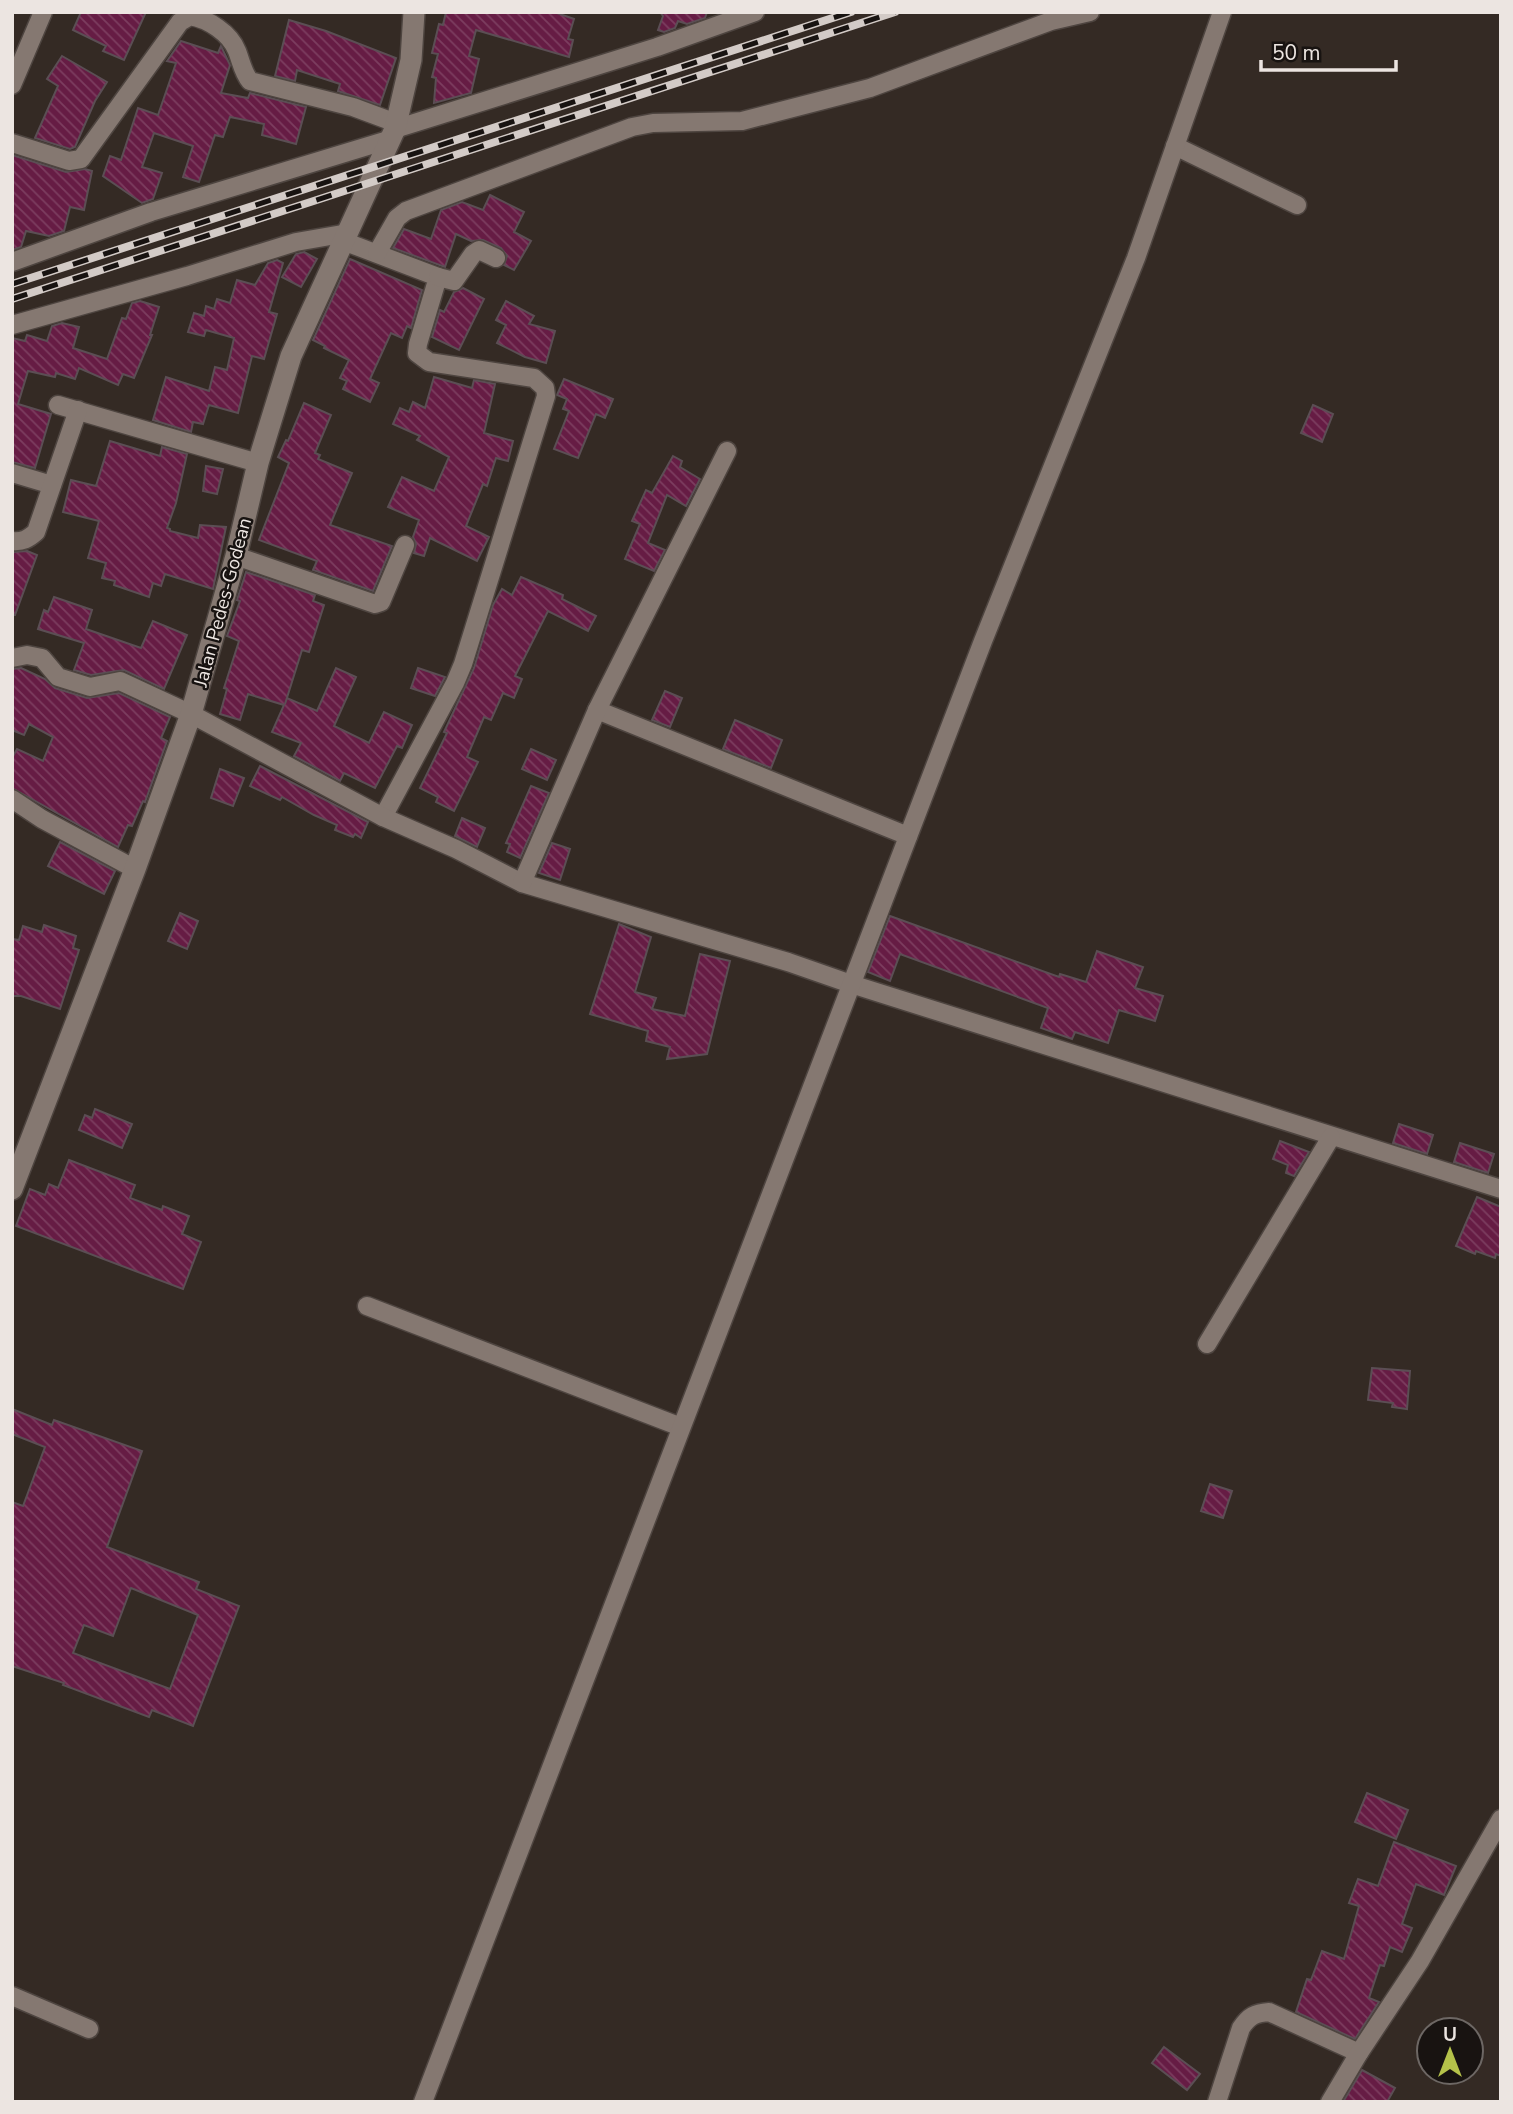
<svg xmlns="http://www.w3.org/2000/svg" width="1513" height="2114" viewBox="0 0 1513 2114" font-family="'Nunito Sans',sans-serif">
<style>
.building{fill:url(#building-back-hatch);stroke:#5b4e54;stroke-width:2;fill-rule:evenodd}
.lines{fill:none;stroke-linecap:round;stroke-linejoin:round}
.street-casing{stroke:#4e4540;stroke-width:21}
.secondary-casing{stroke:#4e4540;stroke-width:24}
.street{stroke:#857871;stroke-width:18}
.secondary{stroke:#857871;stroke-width:21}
.rail-casing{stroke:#d3cbc7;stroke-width:8}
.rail{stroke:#181311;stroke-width:5;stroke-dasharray:16;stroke-linecap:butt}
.labels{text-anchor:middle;stroke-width:5;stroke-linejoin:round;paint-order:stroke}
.street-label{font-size:19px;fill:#ece5e1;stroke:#181311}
</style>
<defs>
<pattern id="building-back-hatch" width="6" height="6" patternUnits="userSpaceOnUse" patternTransform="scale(1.75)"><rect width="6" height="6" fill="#661c44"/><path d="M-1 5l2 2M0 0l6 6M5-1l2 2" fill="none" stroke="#7c3d5f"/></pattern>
</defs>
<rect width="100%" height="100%" fill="#342a24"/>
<g class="building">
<path d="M81,12H146L124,60L103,51L106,46L73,30Z"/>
<path d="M446,12H554L574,19L568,39L573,40L569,57L476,30L469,56L479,59L471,93L434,103L436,78L432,77L438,54L432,53L439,24L443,25Z"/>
<path d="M660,12H707L705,18L687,24L678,21L675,28L664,32L658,30L663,16Z"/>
<path d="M289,20L326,31L396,58L380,105L338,91L340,84L297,70L295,81L275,76Z"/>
<path d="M181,41L218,53L221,46L230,65L221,93L248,98L250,93L306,107L296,144L262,135L264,124L230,117L223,137L215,135L199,182L183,177L193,146L154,133L142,167L162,173L153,199L142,203L103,176L110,156L121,160L138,108L158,115L176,63L167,61Z"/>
<path d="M62,56L107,82L95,101L75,147L70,149L35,138L58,86L47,79Z"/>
<path d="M12,155L66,172L85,169L92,171L84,210L70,207L64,231L49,236L26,231L21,247L12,250Z"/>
<path d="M490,195L524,212L514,232L531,241L514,270L504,265L507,256L501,248L483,240L471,241L456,234L445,267L393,248L404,229L431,239L441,210L462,202L483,210Z"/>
<path d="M304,252L317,259L301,287L282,277L296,254Z"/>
<path d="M350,259L422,290L411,328L407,326L402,338L391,333L370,379L379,383L370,402L343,389L347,381L340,378L349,360L324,348L325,346L313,340Z"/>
<path d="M277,260L283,263L269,312L277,314L264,359L252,356L238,413L209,405L203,424L193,422L191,432L153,420L166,377L209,391L215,367L227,370L234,338L206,330L204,336L188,332L194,313L204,316L206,306L214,309L217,299L230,303L237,280L255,285L268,263Z"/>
<path d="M463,288L484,299L459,350L432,337L440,310L444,312L454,292Z"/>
<path d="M140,301L159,307L150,335H152L134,378L123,374L118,385L79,368L75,379L56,373L55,377L28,371L18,404L51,414L35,468L12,462V338L25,341L27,335L47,341L52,326L62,323L79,327L73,348L107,359L122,318L126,319L132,303Z"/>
<path d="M506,301L534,316L529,324L555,331L546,363L525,357L497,343L506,325L496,320Z"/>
<path d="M434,377L472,388L474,380L495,384L484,433L513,441L508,461L496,458L487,486L483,484L466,526L489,537L477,561L430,538L424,556L414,553L416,544L413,537L419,520L388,507L402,477L434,491L449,457L417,440L420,436L393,424L400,408L409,412L413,402L425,408Z"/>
<path d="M564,379L613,399L605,418L596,414L578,458L554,449L569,411L563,409L567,399L557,395Z"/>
<path d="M304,403L331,415L315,453L320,455L318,459L352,473L330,525L392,546L373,591L313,570L317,561L259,540L289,463L278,457L286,440L288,441Z"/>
<path d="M1313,405L1333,414L1322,442L1301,433Z"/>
<path d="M110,441L160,456L162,447L187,454L176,503L167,528L170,529V531L198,538L200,525L226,527L213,589L165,574L161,586L153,583L149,597L114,585L115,581L102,578L106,563L88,558L99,521L63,512L71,480L96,486Z"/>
<path d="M673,456L682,461L680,467L700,479L686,506L667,495L648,543L665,550L654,571L625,559L640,524L632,521L646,490L652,493Z"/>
<path d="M206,466L223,469L217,494L203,491Z"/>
<path d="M27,551L37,555L15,615H12V555L14,552Z"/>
<path d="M246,572L315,595L313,601L324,605L309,652L302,650L285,704L287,698L317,711L336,668L356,677L334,726L369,743L384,712L412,725L402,748L397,746L375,788L344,773L340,781L294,756L301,743L272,732L284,705L248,694L240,720L220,714L227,689L224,688L239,641L227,636L240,601L237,600Z"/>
<path d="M521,577L563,595L562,599L596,616L588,631L548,611L515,676L522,679L514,698L503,693L491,720L484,717L467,757L478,762L454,811L436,802L438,797L420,788L447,733L444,732L474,668L493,605L502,589L512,595Z"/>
<path d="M54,597L92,610L86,629L141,648L153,621L187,635L164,689L124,670L91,675L74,670L84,643L38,629L44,610L48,612Z"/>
<path d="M21,668L45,679L55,688L87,698L119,693L170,717L161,738L167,741L145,802L143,801L132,826L128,825L118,847L12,788V758L17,749L43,761L53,737L29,724L24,735L12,730V669Z"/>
<path d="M418,668L445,677L435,696L411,688Z"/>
<path d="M665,691L682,698L670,727L652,720Z"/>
<path d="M735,720L782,740L771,768L723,749Z"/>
<path d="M531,749L556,760L547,780L522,769Z"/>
<path d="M260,766L368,822L361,838L355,834L353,837L335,830L337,825L314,815L282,797L280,800L250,786Z"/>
<path d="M220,769L244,778L233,806L211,798Z"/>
<path d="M531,786L549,793L520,858L507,852L510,844L506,843Z"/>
<path d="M462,818L485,828L477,847L455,836Z"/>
<path d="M60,842L115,871L104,894L48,866Z"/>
<path d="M552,843L570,849L560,880L539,873Z"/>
<path d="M180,913L198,921L187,949L168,941Z"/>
<path d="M890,916L1059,977L1060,974L1086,982L1097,951L1143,967L1135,988L1163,996L1155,1021L1119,1010L1108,1043L1075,1032L1072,1039L1041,1028L1048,1008L900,954L890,981L868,972Z"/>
<path d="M619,924L651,937L635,992L656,998L652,1009L685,1016L700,954L730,961L707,1054L667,1059L670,1047L646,1041L648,1031L590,1014Z"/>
<path d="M44,925L76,936L73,948L79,950L60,1009L21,996H12V939L19,940L23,926L42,932Z"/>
<path d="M95,1109L132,1124L122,1148L79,1130L85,1115L92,1118Z"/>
<path d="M1399,1124L1433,1135L1427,1154L1393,1143Z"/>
<path d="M1280,1141L1309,1152L1294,1176L1286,1173L1288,1165L1273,1159Z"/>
<path d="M1460,1143L1494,1154L1488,1173L1454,1162Z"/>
<path d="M69,1160L135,1185L130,1198L162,1210L163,1206L189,1216L182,1234L201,1242L183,1289L16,1226L30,1189L45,1195L49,1184L58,1188Z"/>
<path d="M1477,1197L1501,1207V1256L1496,1254L1495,1258L1476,1251L1475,1254L1456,1246Z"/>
<path d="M1372,1368L1410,1371L1407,1409L1392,1407L1393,1403L1368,1400Z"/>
<path d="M12,1409L52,1425L54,1420L142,1451L107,1547L199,1582L196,1589L239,1606L193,1726L152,1710L149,1717L63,1685L64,1683L12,1666V1502L23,1506L45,1447L12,1434ZM131,1588L198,1615L170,1689L73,1653L84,1625L113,1636Z"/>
<path d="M1210,1484L1232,1491L1223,1518L1201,1511Z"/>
<path d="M1367,1793L1408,1810L1396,1839L1355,1822Z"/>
<path d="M1394,1842L1456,1866L1444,1895L1416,1884L1402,1924L1412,1928L1402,1952L1390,1947L1384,1966L1380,1965L1369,1998L1379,2002L1355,2039L1296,2012L1307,1979L1311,1980L1322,1951L1344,1959L1359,1906L1349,1903L1358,1879L1378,1886Z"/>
<path d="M1164,2047L1200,2074L1187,2090L1152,2063Z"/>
<path d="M1362,2070L1395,2088L1387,2102H1343Z"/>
</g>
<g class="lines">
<g class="street-casing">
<g id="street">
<path d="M12,85L43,12"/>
<path d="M395,129L657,47L755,12"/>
<path d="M12,143L69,161L81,159L180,22L190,16C208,19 230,33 237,51C241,61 243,73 250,81L353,107L396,123"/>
<path d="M1175,146L1297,205"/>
<path d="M343,241L438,277L418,344L417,353L429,362L534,378L545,388L546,396L463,664L455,683L383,817"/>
<path d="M377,253L397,218L406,211L632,127L653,123L742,121L870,88L1051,21L1090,12"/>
<path d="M12,262L151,212L391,139"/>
<path d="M438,277L454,281L473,254L479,250L496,258"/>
<path d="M12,325L187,276L296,242L348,233"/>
<path d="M58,405L258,463"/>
<path d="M12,473L52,485"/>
<path d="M12,541C23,542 28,539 36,532L78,410"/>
<path d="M236,556L375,604L381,602L405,545"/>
<path d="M12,658L27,655L42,658L58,677L90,687L120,681L191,714L383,817L456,849L522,883L788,962L851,984L1501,1189"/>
<path d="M597,710L908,836"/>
<path d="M12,799L42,819L135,869"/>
<path d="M522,883L597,710L727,451"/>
<path d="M367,1306L681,1427"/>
<path d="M1207,1344L1331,1137"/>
<path d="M12,1996L89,2029"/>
<path d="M423,2102L983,641L1136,258L1222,12"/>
<path d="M1217,2102L1241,2028C1249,2016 1255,2013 1269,2012L1359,2053"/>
<path d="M1330,2102L1359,2053L1420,1961L1501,1819"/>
</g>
</g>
<g class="secondary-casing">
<path id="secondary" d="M12,1189L135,869L191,714L236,556L258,463L291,356L395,129L411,60L414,12"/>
</g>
<use href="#street" class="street"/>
<use href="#secondary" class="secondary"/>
<g class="rail-casing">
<g id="rail">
<path d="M12,284L851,12"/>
<path d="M12,299L895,12"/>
</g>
</g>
<use href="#rail" class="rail"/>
</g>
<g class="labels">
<g class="street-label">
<text transform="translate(222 602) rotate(-75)" y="7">Jalan Pedes-Godean</text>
</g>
</g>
<rect width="1513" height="2114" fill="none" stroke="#ece5e1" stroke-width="28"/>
<g transform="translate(1450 2051)"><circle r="33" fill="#181311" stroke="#6d6764" stroke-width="2"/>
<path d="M0-5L12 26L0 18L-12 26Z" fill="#b5c24a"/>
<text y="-10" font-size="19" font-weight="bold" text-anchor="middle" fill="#ece5e1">U</text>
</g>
<path d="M1261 60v10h135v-10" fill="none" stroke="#ece5e1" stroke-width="3.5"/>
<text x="1272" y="60" font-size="21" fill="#ece5e1" stroke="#181311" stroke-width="5" paint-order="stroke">50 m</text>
</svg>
